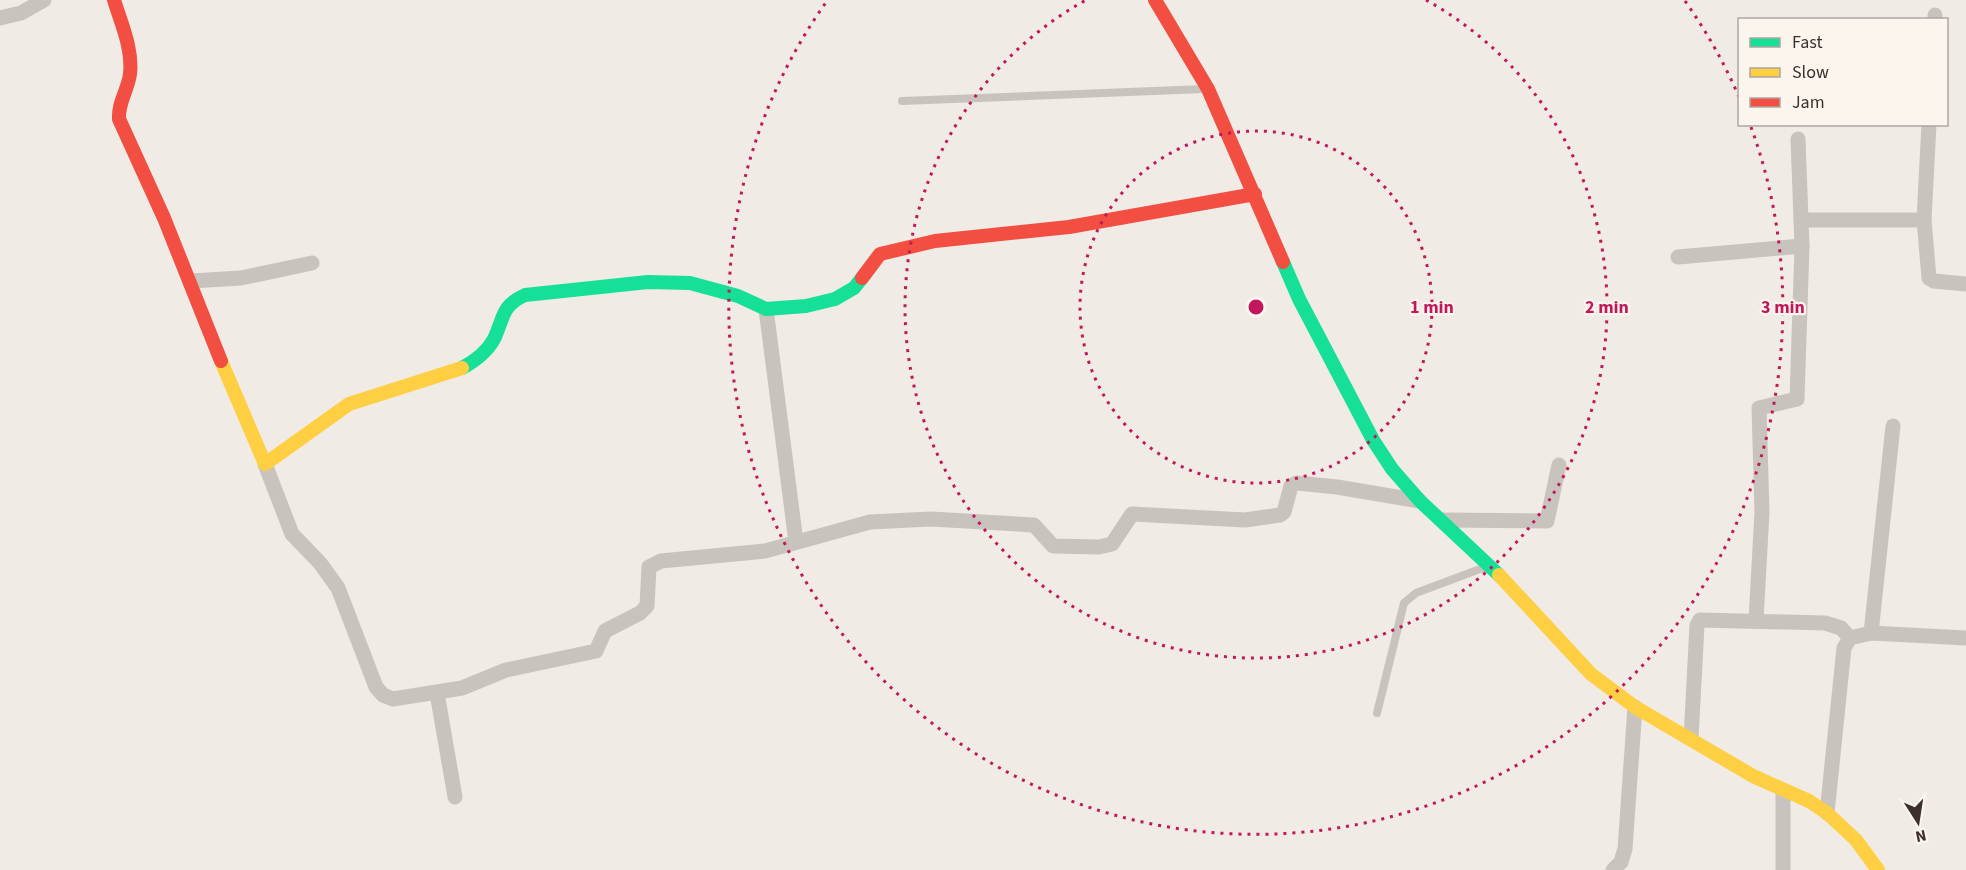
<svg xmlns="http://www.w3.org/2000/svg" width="1966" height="870" viewBox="0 0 1966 870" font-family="'Source Sans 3',sans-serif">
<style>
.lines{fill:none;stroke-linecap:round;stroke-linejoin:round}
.lane{stroke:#c9c3be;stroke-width:8}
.street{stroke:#c9c3be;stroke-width:15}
.fast{stroke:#16e098;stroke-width:14}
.slow{stroke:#ffcf43;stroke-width:14}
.jam{stroke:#f24e42;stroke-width:14}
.ring{fill:none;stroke:#c2185b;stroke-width:3;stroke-dasharray:3 6}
.centre{fill:#c2185b;stroke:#fbf5ee;stroke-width:3}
.ring-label{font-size:18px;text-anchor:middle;font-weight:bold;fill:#c2185b;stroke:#fbf5ee;stroke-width:4.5;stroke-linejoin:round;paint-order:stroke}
</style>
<rect width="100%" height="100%" fill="#f0ebe5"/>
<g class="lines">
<g class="lane">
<path d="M902,101L1204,89"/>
<path d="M1377,713L1404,603L1416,593L1488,566"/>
</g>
<g class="street">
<path d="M0,18L21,13L44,0"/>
<path d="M1935,20V15"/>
<path d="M1798,139L1802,246"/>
<path d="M1801,220H1924L1929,124"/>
<path d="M1924,220L1929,278L1934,281L1966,284"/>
<path d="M1678,257L1802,246L1797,399L1759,408L1762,512L1756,620"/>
<path d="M191,281L241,278L312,263"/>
<path d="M766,309L796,542"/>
<path d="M265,464L292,534L320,563L338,588L376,687L383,695L393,699L462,688L506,670L596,651L605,631L640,613L647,606L649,567L661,561L765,551L870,522L931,519L1034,525L1053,546L1099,547L1112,544L1132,514L1245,520L1280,515L1284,512L1291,486L1297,483L1337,487L1420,501"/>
<path d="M1442,520L1547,521L1559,465"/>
<path d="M1871,633L1893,426"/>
<path d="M437,693L455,797"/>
<path d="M1691,739L1697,625L1700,620L1825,623L1841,628L1850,638"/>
<path d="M1827,813L1844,648L1850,638L1871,633L1966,638"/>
<path d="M1613,870L1621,862L1625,849L1635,707"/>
<path d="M1783,870V790"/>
</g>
<g class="fast">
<path d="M1283,262L1299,299L1373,440L1392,469L1420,501L1499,575"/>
<path d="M462,368C475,361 487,352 494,339C504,318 501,306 525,295L648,282L690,283L738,296L766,309L806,306L835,299L854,288L862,278"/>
</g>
<g class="slow">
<path d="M221,361L265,464L349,404L462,368"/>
<path d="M1499,575L1591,674L1635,707L1753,776L1809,801L1827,813L1856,840L1878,870"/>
</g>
<g class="jam">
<path d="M114,0C121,23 133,49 130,74C128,90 118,102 119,119L164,218L221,361"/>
<path d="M1155,0L1208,89L1283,262"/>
<path d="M862,278L880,254L935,241L1069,227L1255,194"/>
</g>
</g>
<g class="ring">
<circle cx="1256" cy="307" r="176"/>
<path d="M1426 0A351 351 0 1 1 1086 0"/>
<path d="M1685 1A527 527 0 0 1 1739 97M1751 127A527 527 0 1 1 827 1"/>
</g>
<circle cx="1256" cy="307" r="9" class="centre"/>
<g class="ring-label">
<text x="1432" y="313">1 min</text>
<text x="1607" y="313">2 min</text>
<text x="1783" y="313">3 min</text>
</g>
<rect x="1738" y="18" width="210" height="108" fill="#fbf5ee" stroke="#aea6a0" stroke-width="1.5"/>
<rect x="1750" y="38" width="30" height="9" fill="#16e098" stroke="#aea6a0" stroke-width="1.5"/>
<text x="1792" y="48" font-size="18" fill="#3b302b">Fast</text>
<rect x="1750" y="68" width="30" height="9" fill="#ffcf43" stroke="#aea6a0" stroke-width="1.5"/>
<text x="1792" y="78" font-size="18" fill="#3b302b">Slow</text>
<rect x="1750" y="98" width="30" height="9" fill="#f24e42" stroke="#aea6a0" stroke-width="1.5"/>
<text x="1792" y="108" font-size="18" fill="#3b302b">Jam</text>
<g transform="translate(1918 822) rotate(168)" stroke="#fbf5ee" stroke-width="4.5" paint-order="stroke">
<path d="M0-4.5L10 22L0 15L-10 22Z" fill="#3b302b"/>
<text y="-9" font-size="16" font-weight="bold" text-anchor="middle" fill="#3b302b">N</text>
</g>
</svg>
